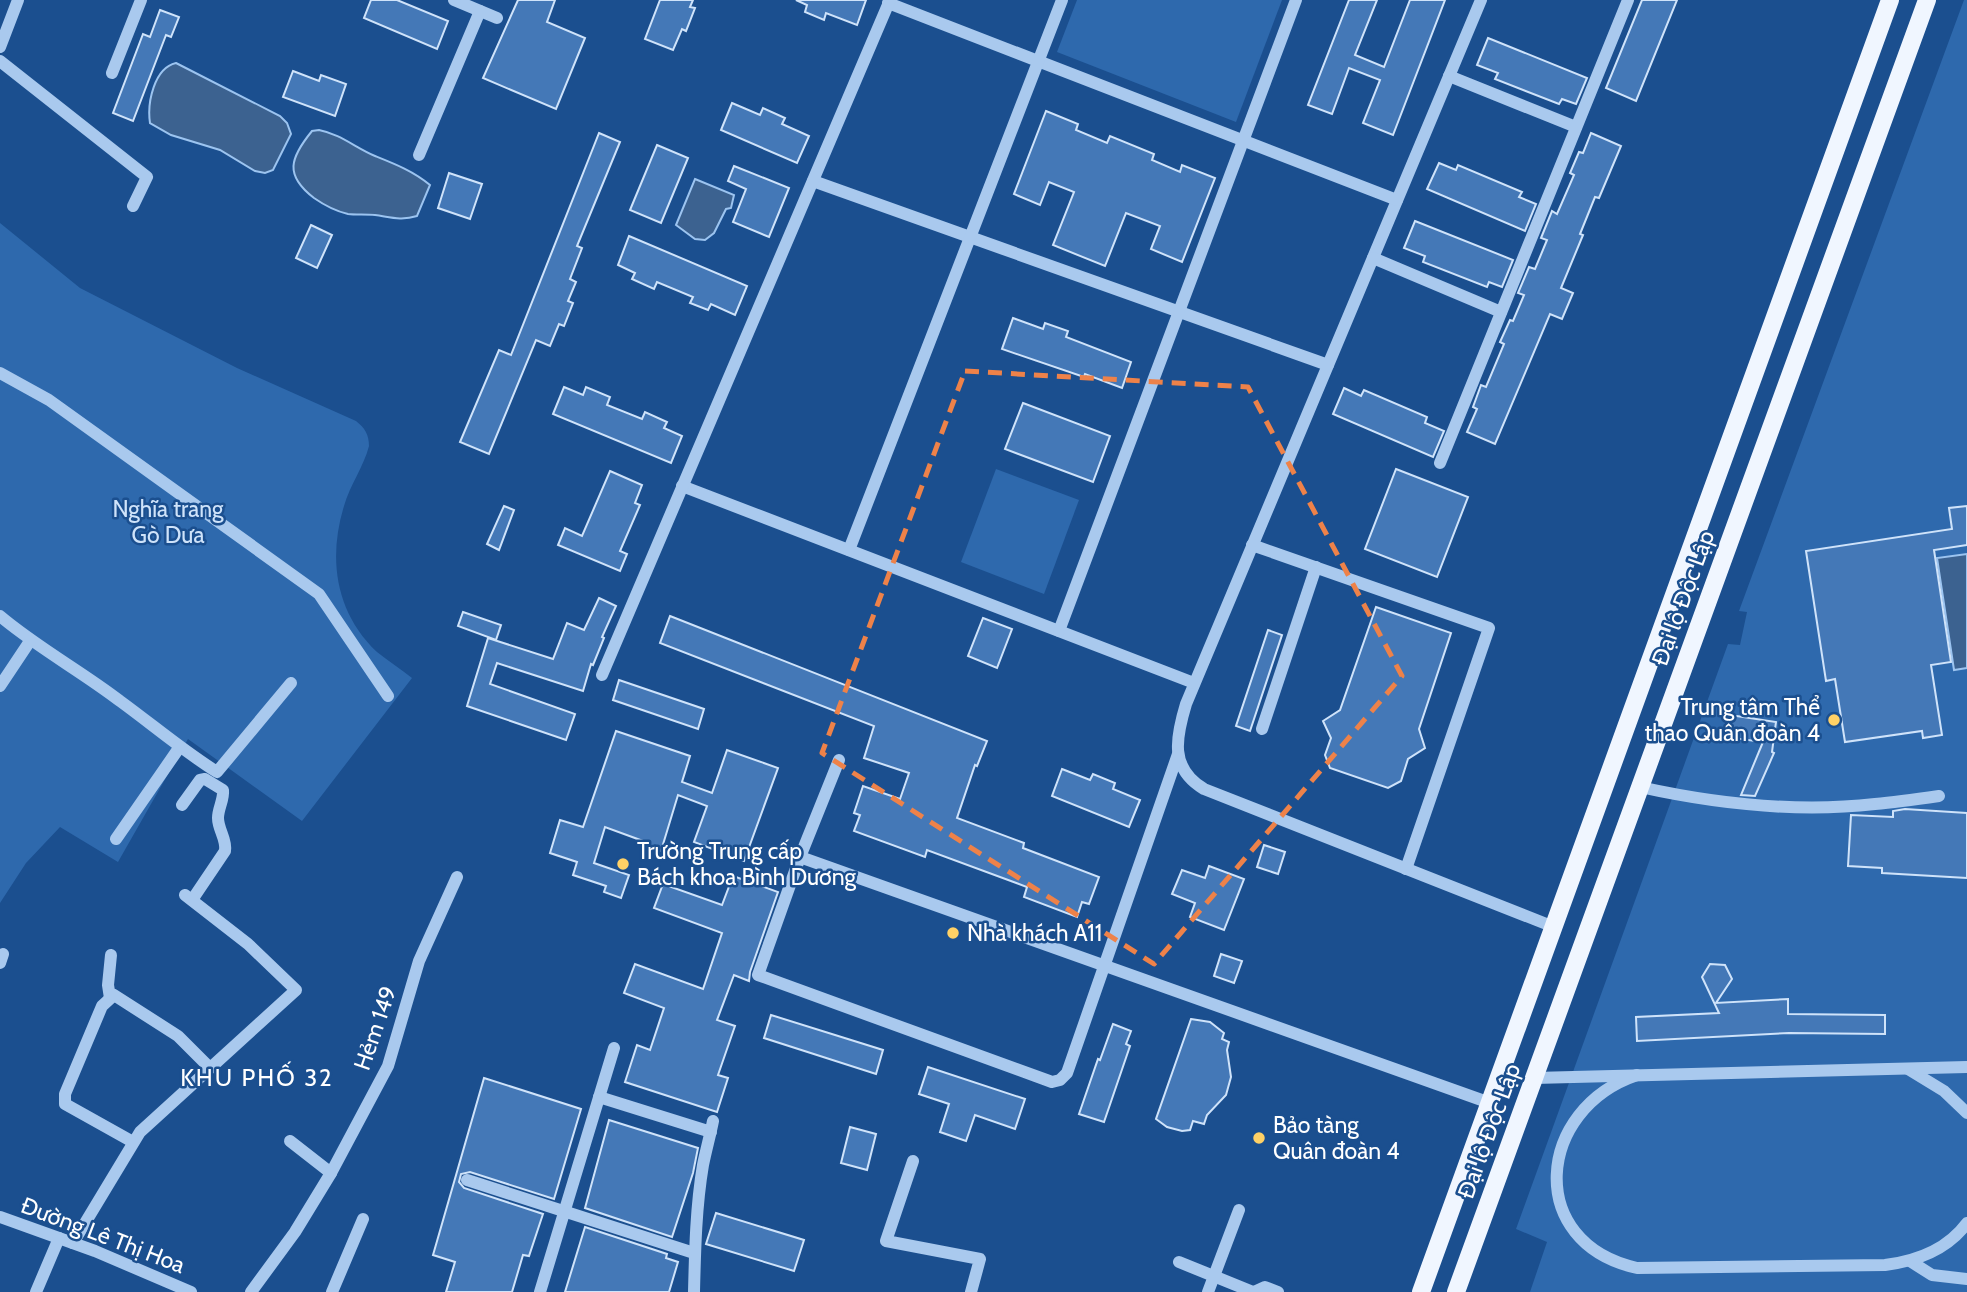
<svg xmlns="http://www.w3.org/2000/svg" width="1967" height="1292" viewBox="0 0 1967 1292" font-family="Cabin,sans-serif">
<style>
.green{fill:#2e69ad}
.water{fill:#3c6290;stroke:#9cc4f0;stroke-width:2}
.building{fill:#4478b7;stroke:#cfe3fa;stroke-width:2}
.lines{fill:none;stroke-linecap:round;stroke-linejoin:round}
.minor{stroke:#a9c9ee;stroke-width:12}
.major{stroke:#f0f6ff;stroke-width:18}
.marked{fill:none;stroke:#ee8249;stroke-width:5;stroke-dasharray:14 9;stroke-linejoin:round}
.poi-dot{fill:#ffd166;stroke:#1b4f8f;stroke-width:2.5}
.labels{text-anchor:middle;stroke-width:5;stroke-linejoin:round;paint-order:stroke}
.park-label{font-size:23px;fill:#cfe3fa;stroke:#1b4f8f}
.street-label{font-size:23px;fill:#fff;stroke:#1b4f8f}
.poi-label{font-size:23px;fill:#fff;stroke:#1b4f8f;text-anchor:start}
.neighbourhood-label{font-size:24px;letter-spacing:2px;fill:#fff;stroke:#1b4f8f}
</style>
<rect width="100%" height="100%" fill="#1b4f8f"/>
<g class="green">
<path d="M1077,0H1282L1236,122L1057,52Z"/>
<path d="M1964,0H1967V1292H1530L1547,1242L1516,1229L1728,644L1740,645L1747,612L1739,611Z"/>
<path d="M0,223L80,288L237,368L356,421C365,428 369,435 369,446C364,466 350,485 344,506C328,558 335,612 377,652C388,661 401,669 412,678L302,821L188,739L118,862L60,827L26,863L0,903Z"/>
<path d="M996,469L1079,500L1044,594L961,562Z"/>
</g>
<g class="water">
<path d="M176,63L280,116L287,123L291,134L273,170L265,173L255,171L220,150L171,135L150,123C147,103 154,68 176,63Z"/>
<path d="M319,130C340,134 356,148 375,156C395,164 413,171 430,185L417,216C401,221 390,217 375,215C366,214 356,215 348,214C335,211 324,205 314,198C284,175 290,158 312,131Z"/>
<path d="M695,179L734,195L731,208L726,209L714,233L705,240L695,239L676,225Z"/>
<path d="M1967,554V668L1954,670L1937,558Z"/>
</g>
<g class="building">
<path d="M371,0H397L448,21L437,49L364,18Z"/>
<path d="M518,0H555L547,22L585,38L556,109L483,78Z"/>
<path d="M660,0H693L690,7L695,8L686,31L682,29L673,50L645,39Z"/>
<path d="M796,0H866L857,25L826,13L824,20L805,12L807,5Z"/>
<path d="M1349,0H1377L1355,55L1384,67L1410,0H1445L1393,135L1363,123L1380,80L1349,68L1332,114L1308,105Z"/>
<path d="M1642,0H1677L1636,101L1606,88Z"/>
<path d="M160,10L179,17L171,37L166,35L133,121L113,113L143,34L150,37Z"/>
<path d="M1488,38L1587,78L1576,104L1562,99L1559,104L1495,79L1498,73L1477,65Z"/>
<path d="M293,71L319,81L321,75L346,84L335,116L283,97Z"/>
<path d="M732,103L760,115L763,108L785,118L782,124L809,136L797,163L721,130Z"/>
<path d="M1046,111L1078,124L1076,130L1107,143L1110,136L1154,154L1152,160L1180,172L1182,165L1215,178L1182,262L1151,249L1160,226L1126,213L1105,266L1053,245L1074,192L1049,182L1040,205L1014,194Z"/>
<path d="M599,133L620,142L577,246L582,248L570,279L576,282L568,301L573,303L564,326L559,324L550,346L536,340L489,454L460,442L499,350L511,355Z"/>
<path d="M1591,133L1621,146L1599,198L1595,197L1580,234L1583,235L1561,288L1573,293L1562,319L1550,314L1495,444L1467,432L1477,409L1473,407L1481,385L1486,387L1504,344L1500,342L1510,320L1513,321L1524,295L1518,293L1529,267L1535,269L1547,240L1541,238L1552,211L1557,214L1574,175L1570,173L1579,152L1583,153Z"/>
<path d="M657,145L688,158L661,223L630,210Z"/>
<path d="M1439,163L1456,170L1458,165L1522,192L1519,197L1536,204L1525,231L1427,189Z"/>
<path d="M734,166L789,188L769,237L733,222L746,189L728,181Z"/>
<path d="M449,173L482,184L470,219L438,208Z"/>
<path d="M1415,221L1513,260L1502,287L1489,282L1487,287L1423,262L1425,256L1404,248Z"/>
<path d="M311,225L332,235L317,268L296,258Z"/>
<path d="M629,236L747,286L735,315L711,304L708,310L690,303L693,297L657,282L654,289L632,279L635,273L618,265Z"/>
<path d="M1013,318L1043,329L1045,323L1068,331L1066,337L1131,362L1122,388L1085,374L1084,377L1002,349Z"/>
<path d="M564,387L583,395L586,387L610,397L607,405L642,419L645,412L667,422L664,428L682,436L671,463L553,414Z"/>
<path d="M1344,388L1361,396L1364,390L1427,417L1425,423L1444,431L1433,457L1333,414Z"/>
<path d="M1023,403L1110,436L1093,482L1005,449Z"/>
<path d="M1396,469L1468,497L1437,577L1365,549Z"/>
<path d="M610,471L642,485L635,503L640,505L620,551L627,554L620,571L558,545L565,528L582,536Z"/>
<path d="M504,506L514,510L499,550L487,544Z"/>
<path d="M1967,506V545L1934,550L1951,662L1931,665L1942,735L1923,738L1922,731L1845,742L1835,679L1826,681L1806,551L1952,529L1949,508Z"/>
<path d="M599,598L616,606L602,637L604,638L593,665L591,664L583,691L497,663L490,684L575,714L566,740L467,706L488,638L553,659L567,623L584,630Z"/>
<path d="M1376,607L1451,633L1419,729L1425,748L1408,759L1401,781L1388,788L1330,768L1325,755L1331,738L1323,721L1340,710Z"/>
<path d="M463,612L501,625L496,640L458,626Z"/>
<path d="M670,616L987,741L977,766L975,765L957,818L1024,843L1023,848L1099,877L1089,904L1082,902L1077,917L1024,897L1027,887L927,850L925,857L854,831L860,815L854,813L863,786L900,799L909,773L864,758L874,726L660,643Z"/>
<path d="M983,618L1012,629L997,668L968,656Z"/>
<path d="M1268,630L1282,635L1250,731L1236,726Z"/>
<path d="M619,680L704,709L698,729L613,700Z"/>
<path d="M1730,715L1776,722L1772,752L1774,753L1755,796L1741,795L1763,742L1726,737Z"/>
<path d="M616,731L690,756L682,782L712,793L727,750L778,768L744,861L694,842L707,806L678,795L661,851L642,845L643,841L605,827L594,863L629,875L621,898L604,892L606,886L573,875L577,862L550,853L560,820L583,827Z"/>
<path d="M1062,769L1090,780L1093,774L1115,783L1113,789L1140,800L1129,827L1052,796Z"/>
<path d="M1905,809L1967,813V878L1882,873V868L1848,866L1851,815L1893,817V811Z"/>
<path d="M1264,845L1285,852L1278,874L1257,867Z"/>
<path d="M1209,866L1244,879L1224,930L1190,917L1195,903L1172,894L1182,870L1205,878Z"/>
<path d="M733,876L778,892L750,972L749,981L734,975L717,1020L735,1026L718,1075L728,1078L717,1112L625,1082L637,1045L650,1050L664,1008L624,993L635,964L703,989L722,933L654,908L663,884L722,905Z"/>
<path d="M1221,954L1242,961L1234,983L1214,976Z"/>
<path d="M1710,964L1725,965L1732,979L1716,1003L1788,999V1014L1885,1015V1034L1789,1033L1637,1041L1636,1017L1719,1013L1702,977Z"/>
<path d="M771,1015L883,1050L876,1074L764,1038Z"/>
<path d="M1191,1019L1210,1022L1224,1033L1222,1039L1229,1042L1227,1050L1231,1077L1226,1095L1207,1115L1204,1124L1193,1121L1190,1130L1182,1131L1167,1127L1156,1119Z"/>
<path d="M1113,1024L1131,1031L1126,1044L1130,1046L1104,1122L1079,1114L1098,1059L1100,1060Z"/>
<path d="M928,1067L1025,1099L1015,1129L975,1115L966,1141L940,1132L949,1104L919,1094Z"/>
<path d="M484,1078L581,1109L554,1199L470,1172L461,1174L459,1182L464,1188L543,1214L529,1256L523,1255L512,1292H446L455,1262L433,1255Z"/>
<path d="M609,1120L698,1148L693,1173L672,1237L585,1208Z"/>
<path d="M850,1127L876,1134L867,1170L841,1163Z"/>
<path d="M716,1213L804,1240L794,1271L706,1244Z"/>
<path d="M585,1227L667,1254L666,1258L678,1262L669,1292H565Z"/>
</g>
<g class="lines">
<g class="minor">
<path d="M454,0L497,18"/>
<path d="M1481,0L1186,704C1176,737 1169,768 1204,789L1554,927"/>
<path d="M888,3L1397,200"/>
<path d="M0,47L18,0"/>
<path d="M0,61L147,177L133,206"/>
<path d="M112,73L141,0"/>
<path d="M1449,76L1576,127"/>
<path d="M419,155L480,11"/>
<path d="M813,181L1328,365"/>
<path d="M1373,258L1501,312"/>
<path d="M0,373L49,400L319,594L388,696"/>
<path d="M1440,463L1628,0"/>
<path d="M682,486L1194,683"/>
<path d="M1252,545L1489,628L1406,869"/>
<path d="M849,550L1062,0"/>
<path d="M0,616C38,648 81,671 120,701C153,725 182,750 217,772L291,683"/>
<path d="M1059,631L1296,0"/>
<path d="M602,675L890,0"/>
<path d="M0,686L30,641"/>
<path d="M1262,729L1316,567"/>
<path d="M839,760L800,857L758,975L1052,1082L1060,1080L1067,1073L1178,754"/>
<path d="M1640,787C1717,804 1796,813 1875,804C1897,802 1918,799 1939,796"/>
<path d="M182,805L200,780L205,779L223,790C224,800 218,808 218,818C218,830 227,839 225,851L192,900"/>
<path d="M116,839L179,748"/>
<path d="M800,857L1490,1103"/>
<path d="M0,963L3,954"/>
<path d="M110,998L108,985L111,955"/>
<path d="M1908,1069L1944,1091L1967,1113"/>
<path d="M1637,1075C1536,1109 1524,1243 1637,1268L1885,1265C1917,1261 1947,1250 1967,1223"/>
<path d="M1534,1078L1967,1067"/>
<path d="M599,1097L711,1132"/>
<path d="M290,1141L331,1173"/>
<path d="M133,1142L65,1104V1094L102,1006L114,995L178,1036L209,1067"/>
<path d="M913,1161L886,1241L980,1259L971,1292"/>
<path d="M467,1180L694,1253"/>
<path d="M0,1217L95,1251L191,1292"/>
<path d="M73,1243L140,1132L296,990L248,944L185,895"/>
<path d="M1910,1261L1932,1275L1967,1279"/>
<path d="M1179,1262L1253,1292"/>
<path d="M36,1292L59,1238"/>
<path d="M251,1292L295,1232L331,1173L388,1066L419,961L457,877"/>
<path d="M332,1292L363,1219"/>
<path d="M540,1292L614,1048"/>
<path d="M694,1292C695,1250 696,1206 703,1165C706,1150 710,1136 713,1121"/>
<path d="M1208,1292L1239,1210"/>
<path d="M1254,1292L1265,1287L1278,1292"/>
</g>
<g class="major">
<path d="M1421,1292L1890,0"/>
<path d="M1456,1292L1927,0"/>
</g>
</g>
<path class="marked" d="M965,371L1248,387L1402,676L1154,964L822,753Z"/>
<g class="poi-dot">
<circle cx="1834" cy="720" r="7"/>
<circle cx="623" cy="864" r="7"/>
<circle cx="953" cy="933" r="7"/>
<circle cx="1259" cy="1138" r="7"/>
</g>
<g class="labels">
<g class="park-label">
<text x="168" y="517">Nghĩa trang<tspan x="168" dy="26">Gò Dưa</tspan></text>
</g>
<g class="street-label">
<text transform="translate(1683 598) rotate(-70)" y="8">Đại lộ Độc Lập</text>
<text transform="translate(375 1028) rotate(-71)" y="8">Hẻm 149</text>
<text transform="translate(1489 1131) rotate(-70)" y="8">Đại lộ Độc Lập</text>
<text transform="translate(103 1235) rotate(21)" y="8">Đường Lê Thị Hoa</text>
</g>
<g class="poi-label">
<text x="1820" y="715" text-anchor="end">Trung tâm Thể<tspan x="1820" dy="26">thao Quân đoàn 4</tspan></text>
<text x="637" y="859">Trường Trung cấp<tspan x="637" dy="26">Bách khoa Bình Dương</tspan></text>
<text x="967" y="941">Nhà khách A11</text>
<text x="1273" y="1133">Bảo tàng<tspan x="1273" dy="26">Quân đoàn 4</tspan></text>
</g>
<g class="neighbourhood-label">
<text x="257" y="1086">KHU PHỐ 32</text>
</g>
</g>
</svg>
